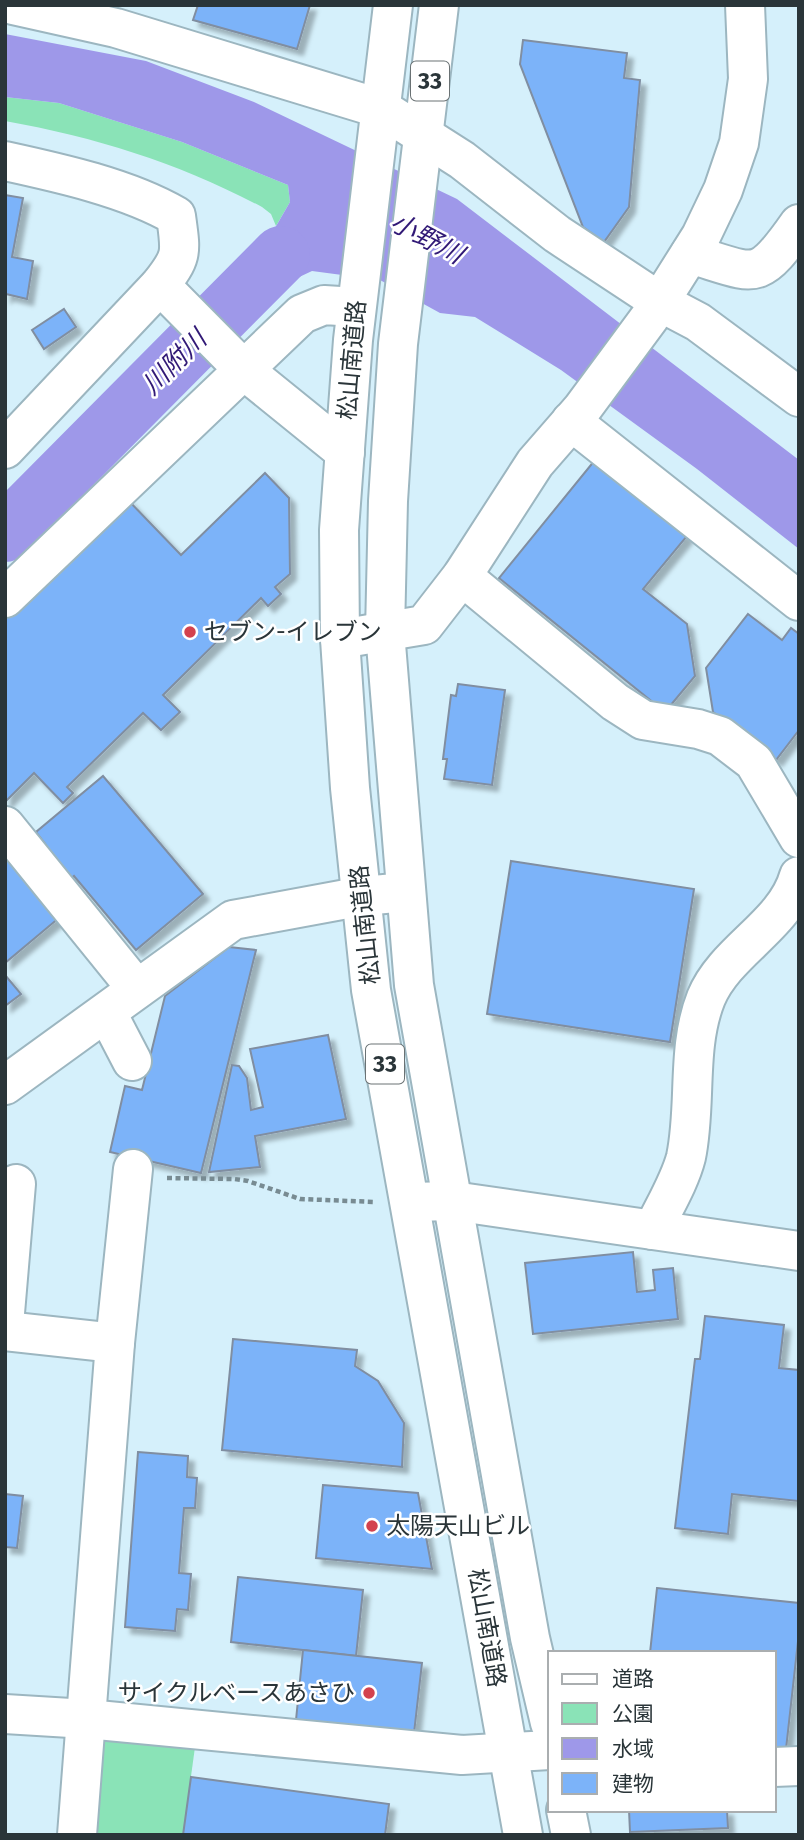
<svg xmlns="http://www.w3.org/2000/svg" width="804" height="1840" viewBox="0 0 804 1840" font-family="'Fira Sans','Noto Sans JP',sans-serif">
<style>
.green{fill:#8ae3b7}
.water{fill:#9e98e9}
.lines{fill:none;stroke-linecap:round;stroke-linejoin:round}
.river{stroke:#9e98e9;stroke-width:58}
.building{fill:#7cb3f9;stroke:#808ea1;stroke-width:2;filter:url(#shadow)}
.minor-casing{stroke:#9cb6c0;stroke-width:42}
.highway-casing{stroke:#9cb6c0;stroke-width:42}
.path{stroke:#788b92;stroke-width:4.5;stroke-dasharray:5 3.5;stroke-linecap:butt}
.minor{stroke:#fff;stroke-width:38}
.highway{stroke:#fff;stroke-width:38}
.poi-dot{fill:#d3424e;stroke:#fff;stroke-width:2.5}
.labels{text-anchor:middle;stroke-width:5;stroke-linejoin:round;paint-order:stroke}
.shield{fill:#fff;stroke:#6a7274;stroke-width:2}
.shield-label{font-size:23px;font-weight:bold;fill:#2a3539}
.street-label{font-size:24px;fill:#2a3539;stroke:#fff}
.poi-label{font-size:24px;fill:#2a3539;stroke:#fff;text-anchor:start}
.water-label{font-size:26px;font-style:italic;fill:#311976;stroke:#fff}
</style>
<defs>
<filter id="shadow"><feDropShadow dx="6" dy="6" stdDeviation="2" flood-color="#0004"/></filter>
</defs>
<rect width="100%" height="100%" fill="#d5f0fb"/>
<g class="green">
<path d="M5,97L59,103L182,142L288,185L290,202L276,226L271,214L262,207C178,163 99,138 5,121Z"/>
<path d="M105,1736L195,1747L183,1835H94Z"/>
</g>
<path class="water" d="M5,34L146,61L254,102L457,199L799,460V549L697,469L561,370L475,317L440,313L380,280L312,271L227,311L290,202L288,185L182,142L59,103L5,97Z"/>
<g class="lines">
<path class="river" d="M5,533L281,255"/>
</g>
<g class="building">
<path d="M198,5H310L297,49L193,20Z"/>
<path d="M523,40L627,53L624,78L640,80L629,207L604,242L583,227L520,64Z"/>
<path d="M5,195L23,198L12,257L33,261L27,299L6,294L5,298Z"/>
<path d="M64,309L76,327L44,349L32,330Z"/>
<path d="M595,460L687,536L643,589L687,624L695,676L665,712L499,578Z"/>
<path d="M265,473L289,498L290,574L275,587L281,594L268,606L261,598L163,695L180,712L161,730L143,713L67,787L73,793L63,803L34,773L5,802V617L127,499L181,555Z"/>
<path d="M748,614L782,640L791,628L799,634V730L776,760L713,712L706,668Z"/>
<path d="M458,684L505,690L492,785L444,779L447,759H443L451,695L456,696Z"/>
<path d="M103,776L203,894L136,950L74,876L45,900L60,917L5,963V855L19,868L46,845L36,832Z"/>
<path d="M511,861L694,889L670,1042L487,1014Z"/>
<path d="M229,947L256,950L201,1173L110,1152L125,1086L142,1090L165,996Z"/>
<path d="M5,975L21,994L5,1006Z"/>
<path d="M328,1035L346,1119L255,1136L260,1167L209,1172L232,1065L239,1066L247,1078L251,1110L263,1107L250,1049Z"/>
<path d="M633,1252L637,1292L655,1290L653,1270L673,1268L678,1319L533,1334L525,1263Z"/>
<path d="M705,1316L784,1325L779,1368L799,1370L798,1501L732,1494L728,1534L675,1528L695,1359H700Z"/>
<path d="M233,1339L357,1350L355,1366L378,1381L404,1423L402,1467L222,1450Z"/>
<path d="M138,1452L188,1456L187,1477L197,1478L195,1508H184L179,1573L191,1574L188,1610L177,1609L175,1631L125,1627Z"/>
<path d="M323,1485L418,1493L432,1569L316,1558Z"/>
<path d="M5,1494L23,1496L17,1548L5,1547Z"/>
<path d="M238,1577L363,1590L356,1656L231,1642Z"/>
<path d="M657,1588L799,1603V1632L786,1749L774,1748V1653H650Z"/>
<path d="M303,1650L422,1663L414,1733L296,1720Z"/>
<path d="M191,1777L389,1804L385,1835H183Z"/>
<path d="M629,1810H727L728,1828L630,1832Z"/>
</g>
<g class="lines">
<g class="minor-casing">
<g id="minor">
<path d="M13,5L116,28L382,109L462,160L557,234L660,302L698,322L799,397"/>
<path d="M5,161C60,173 128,188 176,216C181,253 183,256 160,285L5,449"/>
<path d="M690,254C757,274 757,284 799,224"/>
<path d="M160,285L245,371L345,452"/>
<path d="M571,421L799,601"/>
<path d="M462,576L615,702L643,720L698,729L720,736L754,762L799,838"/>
<path d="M5,598L302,314L324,305L356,307"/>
<path d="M340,639L424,625L462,576L535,463L582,409L650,317L701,236L723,190L739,143L748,79L745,5"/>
<path d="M5,826L137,989"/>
<path d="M107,1013L132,1061"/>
<path d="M5,1085L233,920L363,896L406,892"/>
<path d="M410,1202L453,1201L799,1251"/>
<path d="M653,1230C664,1207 680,1181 686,1157C697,1105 686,1048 706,998C726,950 785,926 799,876"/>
<path d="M5,1313L16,1184"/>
<path d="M5,1331L115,1343"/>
<path d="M5,1714L87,1719L462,1755L550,1750"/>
<path d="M774,1767L799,1766"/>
<path d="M77,1835L115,1343L133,1169"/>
</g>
</g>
<g class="highway-casing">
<g id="highway">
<path d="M393,5L353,340L339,530L340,639L350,788L371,990L523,1835"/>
<path d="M439,5L398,344L388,501L385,632L414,985L530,1638L550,1723"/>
<path d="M566,1810L571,1835"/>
</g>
</g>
<path class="path" d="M167,1178L234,1179L248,1181L300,1199L375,1202"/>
<use href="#minor" class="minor"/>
<use href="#highway" class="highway"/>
</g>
<g class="poi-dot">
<circle cx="190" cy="632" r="7"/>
<circle cx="372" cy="1526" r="7"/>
<circle cx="369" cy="1693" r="7"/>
</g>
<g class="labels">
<g class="shield">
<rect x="411" y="61.5" width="38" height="39" rx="5"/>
<rect x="366" y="1044.5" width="38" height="39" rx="5"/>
</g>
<g class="shield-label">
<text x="430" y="89">33</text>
<text x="385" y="1072">33</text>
</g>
<g class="street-label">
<text transform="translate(352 360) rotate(-85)" y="8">松山南道路</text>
<text transform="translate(365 925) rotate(-96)" y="8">松山南道路</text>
<text transform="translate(487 1628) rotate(80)" y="8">松山南道路</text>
</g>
<g class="poi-label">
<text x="204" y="640">セブン-イレブン</text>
<text x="386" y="1534">太陽天山ビル</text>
<text x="355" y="1701" text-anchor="end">サイクルベースあさひ</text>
</g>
<g class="water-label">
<text transform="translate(427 238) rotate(28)" y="9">小野川</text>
<text transform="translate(174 362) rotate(-45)" y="9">川附川</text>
</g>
</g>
<rect width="804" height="1840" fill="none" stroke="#2a3539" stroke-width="14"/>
<rect x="548" y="1651" width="228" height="161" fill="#ffffff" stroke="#aaaeb0" stroke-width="2"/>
<rect x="562" y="1674" width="35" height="10" fill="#ffffff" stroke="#aaaeb0" stroke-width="2"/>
<text x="612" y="1686" font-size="21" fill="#2a3539">道路</text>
<rect x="562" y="1703" width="35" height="21" fill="#8ae3b7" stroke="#aaaeb0" stroke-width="2"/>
<text x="612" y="1721" font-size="21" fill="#2a3539">公園</text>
<rect x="562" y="1738" width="35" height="21" fill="#9e98e9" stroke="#aaaeb0" stroke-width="2"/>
<text x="612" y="1756" font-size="21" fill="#2a3539">水域</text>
<rect x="562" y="1773" width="35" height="21" fill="#7cb3f9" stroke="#aaaeb0" stroke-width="2"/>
<text x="612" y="1791" font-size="21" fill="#2a3539">建物</text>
</svg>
